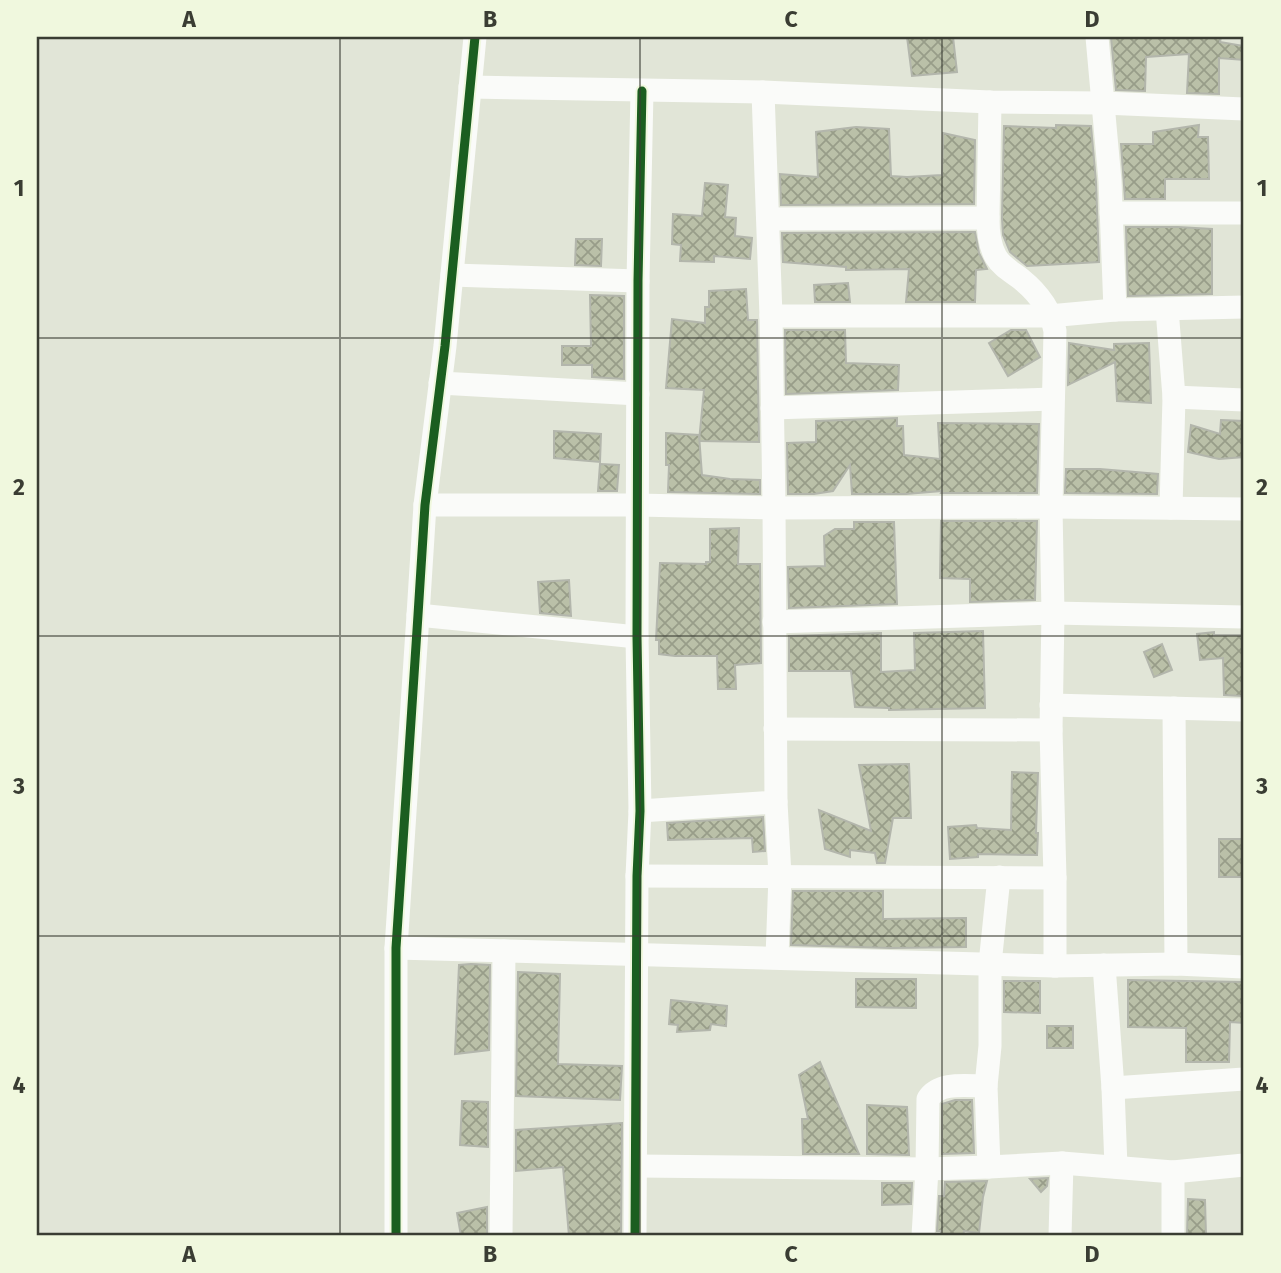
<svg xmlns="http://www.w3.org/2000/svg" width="1281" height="1273" viewBox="0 0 1281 1273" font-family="'Fira Sans',sans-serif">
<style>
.building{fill:url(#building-cross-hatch);stroke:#b3b6ac;stroke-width:2}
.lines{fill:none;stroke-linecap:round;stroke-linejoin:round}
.minor{stroke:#fafbf9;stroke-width:23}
.cycleway-casing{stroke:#f0f8de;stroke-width:13}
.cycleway{stroke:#1b5e20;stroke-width:9}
.grid{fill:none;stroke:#3a3d33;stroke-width:2;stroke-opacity:0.55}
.neatline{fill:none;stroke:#3a3d33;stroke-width:2.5}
.grid-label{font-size:23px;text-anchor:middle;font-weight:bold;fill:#3a3d33}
</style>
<defs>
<pattern id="building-cross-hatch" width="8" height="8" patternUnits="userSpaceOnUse" patternTransform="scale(1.75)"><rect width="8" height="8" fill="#bac0a8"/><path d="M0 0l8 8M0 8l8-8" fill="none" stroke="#989d89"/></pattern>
</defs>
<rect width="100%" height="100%" fill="#e1e5d7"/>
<g class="building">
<path d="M907,37H953L957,72L912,76Z"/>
<path d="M1111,37H1221L1220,42L1244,46V60L1219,58V94L1187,93L1189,54L1146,57L1145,91L1116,90Z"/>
<path d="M1056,125L1091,126L1096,182L1099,262L1027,266L1010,252L1003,235L1002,218L1004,126L1056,128Z"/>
<path d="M1199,125L1198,137H1208L1209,179H1165V199H1125L1121,144H1153V132Z"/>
<path d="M856,127L889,129L891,176L907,177L942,175L943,133L975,140L974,204L781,205L780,174L818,177L816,132Z"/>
<path d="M705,183L728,185L725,217L736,218L735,236L752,238L750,259L714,256V262L680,261L681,245L672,244L673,214L702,216Z"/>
<path d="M1126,227H1178L1212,229V294L1128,296Z"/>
<path d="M975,232L979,253L987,269L976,270L975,302H906L909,269L846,270V267L783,262L782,233Z"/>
<path d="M576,239H602L601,266L575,265Z"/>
<path d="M848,283L850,302H815L814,285Z"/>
<path d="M746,289L748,320H757L759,442L699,441L704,390L666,388L672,319L705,323V307H709V291Z"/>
<path d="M590,295L624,296V379L592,377V365H562V346H591Z"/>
<path d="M785,330H845L846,363L899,365L898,390L786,394Z"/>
<path d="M1011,330H1026L1040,357L1008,376L989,343Z"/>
<path d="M1069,343L1114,350V344L1149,343L1151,403L1117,401L1115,362L1068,385Z"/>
<path d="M897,418V426H903L904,455L940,459L938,423L1039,424L1037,493H941L942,491L906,494H852L850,465L833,491L814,494H788L787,443L816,442V421Z"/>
<path d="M1221,420L1244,421V457L1219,459L1188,452L1191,425L1220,434Z"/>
<path d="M554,431L601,434L600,462L554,458Z"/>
<path d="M666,433L699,435L702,475L730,479L760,480V494L668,492L669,465H666Z"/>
<path d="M600,464L619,465L617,491H598Z"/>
<path d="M1066,469H1100L1158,474L1157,494L1065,493Z"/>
<path d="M941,521H1037L1035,600L970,602V579L940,578Z"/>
<path d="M854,522H894L897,604L789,608L788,567L825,566L824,536L835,529H854Z"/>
<path d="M739,528L738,564H760L761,663L735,665L736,689H718L717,656H675L659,654V640H656L660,563L706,564V562H710V529Z"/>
<path d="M569,580L571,616L540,613L538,582Z"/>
<path d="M983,631L985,708L889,710V708L855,707L851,671H789V636L881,633V672L915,670L914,633Z"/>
<path d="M1214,632V635H1244L1243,696L1224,695L1223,658L1200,660L1197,634Z"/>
<path d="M1162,644L1172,670L1154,677L1144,652Z"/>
<path d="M909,764L911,818H893L885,863H877L875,853L850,850V857L825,849L819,810L871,831L859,765Z"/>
<path d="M1012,772L1038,773L1036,833H1038L1037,855L978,854V857L950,859L948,827L976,825L977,828L1011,830Z"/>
<path d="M763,817L765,851L753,852L752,838L668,840L667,823Z"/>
<rect x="1219" y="839" width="25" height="38"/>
<path d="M793,891H883V919L966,918V947L891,948L791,945Z"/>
<path d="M471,964L490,965L489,1050L455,1054L459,965Z"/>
<path d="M518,972L560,974L558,1064L622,1066L620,1100L516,1096Z"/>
<path d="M856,979H916V1008L856,1007Z"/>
<path d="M1128,980L1244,982V1023L1230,1022L1229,1062H1186V1028L1128,1027Z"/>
<path d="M1004,981H1040V1013L1004,1012Z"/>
<path d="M671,1000L727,1006L726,1026L711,1024L710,1030L677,1032L678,1025L669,1024Z"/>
<rect x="1047" y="1026" width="26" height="22"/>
<path d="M820,1062L859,1154H803L802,1119H808L799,1075Z"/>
<path d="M955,1100H972L974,1153L942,1154V1104Z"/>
<path d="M462,1101L488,1102V1147L460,1145Z"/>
<path d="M867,1105L907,1107L909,1155L867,1154Z"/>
<path d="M622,1123L621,1236H569L563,1167L516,1171V1130Z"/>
<path d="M1048,1178L1047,1186L1041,1192L1030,1179Z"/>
<path d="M987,1181L983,1197L979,1233L964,1231L963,1236H941V1231H937L939,1196H944L945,1182Z"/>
<path d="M882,1183H912L911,1204L882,1205Z"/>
<path d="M1188,1199L1205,1200L1206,1236H1187Z"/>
<path d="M487,1207V1236H461L457,1213Z"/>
</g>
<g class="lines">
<g class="minor">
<path d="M1097,37L1110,181L1115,310"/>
<path d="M470,87L763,92L990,102L1103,103L1244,109"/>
<path d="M763,92L771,316L774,508L776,802L780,876L777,957"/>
<path d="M990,102L988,218C988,231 989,245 996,257C1002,267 1012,272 1021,279C1037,292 1051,310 1055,331L1051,507L1053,613L1051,730L1055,878V966"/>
<path d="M1111,213H1244"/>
<path d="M768,219L988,218"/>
<path d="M452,275L638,281"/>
<path d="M1167,309L1174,397L1171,508"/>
<path d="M771,316H1049L1115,310L1244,307"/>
<path d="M440,383L638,394"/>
<path d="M1174,397L1244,400"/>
<path d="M772,408L1053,399"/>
<path d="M425,505H637L774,508L1051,507L1244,509"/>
<path d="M418,615L637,637"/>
<path d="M774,622L1053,613L1244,617"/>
<path d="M1051,705L1244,710"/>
<path d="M1174,708L1176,964"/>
<path d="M775,729L1051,730"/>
<path d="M640,811L776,802"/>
<path d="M637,876L1055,878"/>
<path d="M396,948L1055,966L1176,964L1244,967"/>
<path d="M1104,965L1113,1088"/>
<path d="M986,1086L989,1167"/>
<path d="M636,1166L927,1169L989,1167L1062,1163L1173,1172L1244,1165"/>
<path d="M1116,1167L1113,1088L1244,1079"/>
<path d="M396,1236V948L418,615L425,505L445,346L475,37"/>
<path d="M501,1236L504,951"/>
<path d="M635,1236L637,876L640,811L637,637L638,281L642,91"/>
<path d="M923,1236L927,1169L928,1099C939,1081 967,1086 986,1086L990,1046V964L999,877"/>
<path d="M1060,1236L1062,1163"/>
<path d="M1173,1236V1172"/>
</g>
<g class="cycleway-casing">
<g id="cycleway">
<path d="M396,1236V948L418,615L425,505L445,346L475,37"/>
<path d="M635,1236L637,876L640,811L637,637L638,281L642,91"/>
</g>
</g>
<use href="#cycleway" class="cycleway"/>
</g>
<path class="grid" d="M340,37V1236M640,37V1236M942,37V1236M37,338H1244M37,636H1244M37,936H1244"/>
<rect width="1281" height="1273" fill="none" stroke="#f0f8de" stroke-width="77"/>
<rect x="38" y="38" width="1204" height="1196" class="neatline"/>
<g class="grid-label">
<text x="189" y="27">A</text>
<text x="490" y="27">B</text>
<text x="791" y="27">C</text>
<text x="1092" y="27">D</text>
<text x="19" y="196">1</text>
<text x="1262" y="196">1</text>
<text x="19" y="495">2</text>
<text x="1262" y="495">2</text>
<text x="19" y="794">3</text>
<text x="1262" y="794">3</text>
<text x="19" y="1093">4</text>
<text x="1262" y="1093">4</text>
<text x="189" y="1262">A</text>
<text x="490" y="1262">B</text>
<text x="791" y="1262">C</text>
<text x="1092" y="1262">D</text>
</g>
</svg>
